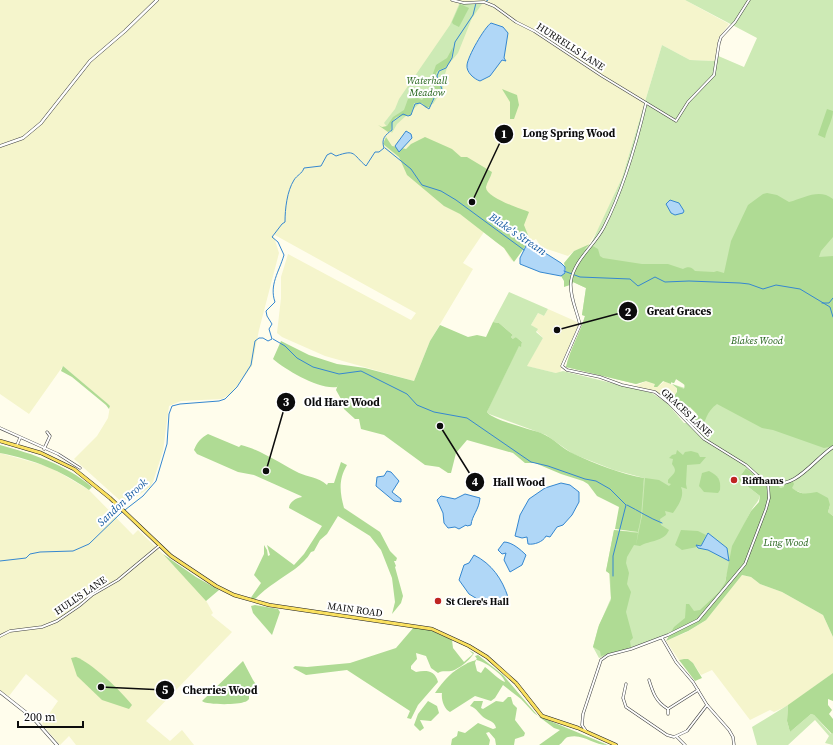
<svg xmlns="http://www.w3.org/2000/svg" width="833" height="745" viewBox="0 0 833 745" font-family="'Source Serif 4',serif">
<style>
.farmland{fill:#f5f5cc}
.green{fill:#cdeab5}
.forest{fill:#afdb94;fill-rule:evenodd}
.water{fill:#b0d7f7;stroke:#3587d0}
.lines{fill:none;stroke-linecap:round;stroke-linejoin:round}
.stream{stroke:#3587d0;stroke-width:1}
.minor-casing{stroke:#3f3f3f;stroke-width:3}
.tertiary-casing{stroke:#3f3f3f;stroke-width:3.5}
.primary-casing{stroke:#1d1d1d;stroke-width:4}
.minor{stroke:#fff;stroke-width:2}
.tertiary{stroke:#fff;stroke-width:2.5}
.primary{stroke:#fbe160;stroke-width:3}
.poi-dot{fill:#bf2522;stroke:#fff;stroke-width:1.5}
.labels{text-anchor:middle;stroke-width:4;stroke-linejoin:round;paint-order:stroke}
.street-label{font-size:10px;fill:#0c0c0c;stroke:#fff}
.park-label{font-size:10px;font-style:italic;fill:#26651c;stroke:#fff}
.poi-label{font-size:10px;font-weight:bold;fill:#0c0c0c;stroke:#fff;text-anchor:start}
.water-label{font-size:11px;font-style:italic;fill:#1359a1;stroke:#fff}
.leader{fill:none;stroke:#0c0c0c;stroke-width:1.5}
.callout-dot{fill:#0c0c0c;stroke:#fff;stroke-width:1.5}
.mark-label{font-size:12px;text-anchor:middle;font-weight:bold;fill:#fff}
.callout-label{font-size:11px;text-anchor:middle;font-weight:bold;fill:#0c0c0c;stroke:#fff;stroke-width:4;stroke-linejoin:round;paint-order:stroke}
</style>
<rect width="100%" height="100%" fill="#fffdec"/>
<g class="farmland">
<path d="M0,0H685L729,24L718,39L716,61L690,60L662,45L622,178L599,228L588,246L574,251L568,256L541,247L536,239L525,245L514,261L511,260L504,248L484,232L463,263L473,269L430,341L414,381L325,356L282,337L277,333L281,298V277L288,254L411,320L416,313L273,234L279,253L259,330L252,366L232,393L222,399L181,401L169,406L163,451L153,482L150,487L125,505L74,459L97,436L108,418L110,406L63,366L29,414L0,394Z"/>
<path d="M548,309L575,321L579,324L564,358L560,373H556L526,366L543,338L531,325L538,313L544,316Z"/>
<path d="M646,381L655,384L660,385L665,381L671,384L677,388L676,395L670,403L656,392L636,386Z"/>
<path d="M0,453L50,467L89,490L133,535L138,530L163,554L204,597L213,613L211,615L232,632L146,721L170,741L182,730L194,745H76L69,736L60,745L42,724L58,701L26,674L9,696L0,691Z"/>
<path d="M741,575L751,577L760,584L782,592L823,615L833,637V673L789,705L774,712L770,710L750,720L712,670L701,675L693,663L684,659L679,660L666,641L687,632L706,620Z"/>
</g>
<g class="green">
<path d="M685,0H833V516L828,512L830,505C819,501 789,485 780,488L779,485L764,483L746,468L738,479L760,496C758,503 754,505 751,511C741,529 730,563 725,582L741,575L706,620L688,631L663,637L599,658L593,647L598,628L611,598L609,573L606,571L614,530L638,532L644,478L614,470L573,454L546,435L489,414L487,412L489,407L519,345L521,346L522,342L516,337L514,340L511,337L513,335L499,323L493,322L509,292L548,309L544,316L538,313L531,325L538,329L536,332L543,338L527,366L556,373L563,371L652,393L667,403L684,423H690L697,414L690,407L670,403L677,392V388L672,384L685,388L683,382L676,379L674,383L663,381L657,387H654L655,384L646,381L636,384L566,367C570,349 580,334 585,316L582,315L586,288L573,282L572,284L577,256L590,246L622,178L662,45L690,60L715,61L716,55L744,67L757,38Z"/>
<path d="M460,2L480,3L482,4L472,18L458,53L448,65L444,77L443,89L433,104H419L397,124L392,133L384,123L395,109L399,99L450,25Z"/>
<path d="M788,705L787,721L790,732L811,714L814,715L831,734L833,733V745L825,743L829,736L815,720L788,745H757L752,727Z"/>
</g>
<g class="forest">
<path d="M460,4L469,8L459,27L453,24L452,22Z"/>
<path d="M453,47C452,54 451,64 444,68C440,70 439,69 436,73L438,83L443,92L434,97L430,107L426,108L422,103H414L411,115C405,117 397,113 393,121C391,124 392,127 390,131L388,132L378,125L382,127L387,126L393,117L404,110L408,99L418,98L422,100L428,91L435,89L430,82L436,65L447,58Z"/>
<path d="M502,89L517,95L519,105L514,119H510V102Z"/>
<path d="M827,109L833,111C833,119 827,129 825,138L818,135Z"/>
<path d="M386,137L392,146L406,149L411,144L425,137L452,149L461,157H467L492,172C491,177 487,182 486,187C485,197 521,209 529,212L524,225L530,240L514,262L504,248L496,242L460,214L444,206L407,175L399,157L383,144Z"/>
<path d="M767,193L777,195L789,202C805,198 819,188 833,199V237L821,251L819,257L833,256V446L824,448L773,430L762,428L717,404C707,411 704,422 702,433L690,423L697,414L690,407L681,416L670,403L677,392V388L672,384L684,389L685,385L676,379L674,383L671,382V384L663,381L657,387H654L655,384L646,381L636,384L566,367C570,349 580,334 585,316L582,315L586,288L573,282L572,284L570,274V285L564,287V281L561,276L566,272L564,263L574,251L590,244L584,250L591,245L598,249L600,256L603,258L642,264H668L683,269C688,266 692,267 695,271L714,272L717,271L724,273L731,241L748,205L763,194Z"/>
<path d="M493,322L499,323L513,335L511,337L513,339L516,337L522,342L521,347L519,346L487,412C492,420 530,429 541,433C554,438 562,449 574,454C596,464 621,474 644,478L641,517L638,532L615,529L619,507L597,496L588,484L583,481L561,474L535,463H525L513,453L467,440L456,453L451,473H448L439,467L425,465L384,435L361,429L359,419H355L344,409L341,399L336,390L339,382L337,387C319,390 286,370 273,359L281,341L309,355L337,364L365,368L414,381L430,341L440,325L468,337L477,335L486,337Z"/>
<path d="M63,366L108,404L110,406L109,409L106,405L72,377L61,371Z"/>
<path d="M208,434L239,447L241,445C259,449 281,464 299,473C308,477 318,477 327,485L328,483H334L341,462L347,465C338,480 340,493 344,508L380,532L390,551L397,558L396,561H394L396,566L395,567L403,596L401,603L392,614L395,602L392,578L381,550L370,536L338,516L327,534L320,540L314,551L311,552C303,566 288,573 276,582C268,587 261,593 254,600L250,599L261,583L254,575L264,554V545L267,550L268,556L270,555L267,545L294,565L304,554L322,526L289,508C289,502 296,498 302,497L301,496L254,475L238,472L197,454L194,450C197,442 201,438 208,434Z"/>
<path d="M0,445C33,454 65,464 92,487L89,490C60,470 35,460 0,453Z"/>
<path d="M677,450L683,455L685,452L691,451L698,453L700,457H706L700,464L687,465L686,484L687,489L681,487C685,496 678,506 673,513L665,511L666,515L660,519L661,525L669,530C664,542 650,540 640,546L634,545L627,557L626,563L629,573L627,584L631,592L626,612L633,638L630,641L631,648L601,656L600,651L593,647L599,625L611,600L610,574L606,571L614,530L638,533L636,545L642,516L645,478L659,480L669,486L671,484L668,483V480C674,473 678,472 672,464L673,459L669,458L672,455L676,454Z"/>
<path d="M746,468L764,483L779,485L780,488L784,487V484L793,482L794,484L792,488C801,495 806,494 817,492L828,498L830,505L828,512L833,516V637L823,615L782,592L760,584L751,577L742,575L706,620L688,631L666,641L674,627L685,618L686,604H689L694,611L700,610L719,592L725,583L732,546L751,511L759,502L760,496L738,479Z"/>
<path d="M709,471C718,476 721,479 720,490L718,493L704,492L699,486L702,473Z"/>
<path d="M681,530L698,531L706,535L701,546L697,545V547L682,550L675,545Z"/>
<path d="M163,554L196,577L219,590L206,601Z"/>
<path d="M255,605L278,609L280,612L272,635L253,613L251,606Z"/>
<path d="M414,627L430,630L452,640L453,648L464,662L473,654L469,650L474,653C471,659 458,670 451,671C446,672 443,670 438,673L431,668L426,656L416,653L417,659L411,666V669L416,672C426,670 435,670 438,682L418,705L411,719L407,718L410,711L347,670L306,675L293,668L295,666L307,667L350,663L396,648Z"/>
<path d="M478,655L503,675L538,716L608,745C592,745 584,733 568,737C564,738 563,743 559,745H539L560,730L554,728L534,713L521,699L503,685L495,698L491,701L475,696L450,712C444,709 441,699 442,693H435C444,680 452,671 466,664C470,661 473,662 477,659L475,656ZM476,660C483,660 504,675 505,682C499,680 492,672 485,667L481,673L477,671L475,663Z"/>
<path d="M76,657C92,663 121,691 132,705L129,709L102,700L77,676L71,658Z"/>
<path d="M684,659H688L693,663L702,678L695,681L679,660Z"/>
<path d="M243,661L253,680L259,689L257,691L253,690L249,694V699C248,700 246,702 244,702C238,705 206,705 202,701Z"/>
<path d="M833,673V701L828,699V705L832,710L829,714L833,719V733L832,734L814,715L811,714L790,732L787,721L788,705Z"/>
<path d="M508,697H511L513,704L517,708L515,720L525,733L524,736L515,739L514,745H496L495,739L489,732L486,733L490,740L489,745H451L452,739L457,736L458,731L465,733L478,723L493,729L496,728C495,720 486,721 481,715C477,711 476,708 470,706L474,701H483L481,708L483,709L496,701L503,702Z"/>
<path d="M428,701L437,706L439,713L431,721L420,720L424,728L420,731L414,725L418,714Z"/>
</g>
<g class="water">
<path d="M491,23L503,27L508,33L504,58L506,61L502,60L490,76L480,81C474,79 466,72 467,65C468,56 484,28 491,23Z"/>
<path d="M406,131L411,134L412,138L399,152L395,146Z"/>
<path d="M670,200L679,203L684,211L683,213L675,215L671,213L666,204Z"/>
<path d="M527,244H531L561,263L565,267V273L561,276L540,272L520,264V258Z"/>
<path d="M387,471L391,472L399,481L392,492L401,499V502L394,501L376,486L377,477L384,476Z"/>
<path d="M561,483L570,485L579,492V502L572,515L563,525L557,527L550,537L546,536C543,542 534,545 528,544L527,537L522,538L515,536L520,515L529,499L545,488Z"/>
<path d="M465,494L480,498C479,510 472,515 471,525L467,526L466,525L459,529L455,527L448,528L444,523L443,513L437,500L441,496L455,499Z"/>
<path d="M708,533L727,548L729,561L708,550L698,548L696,545L701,546Z"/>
<path d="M504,542C512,542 521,550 526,555L522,565L510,572L504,560L506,553L502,554L498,550Z"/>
<path d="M474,555C492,564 502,579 508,597L494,606H489L469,594L459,580L464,565L469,563Z"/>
</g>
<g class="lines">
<g class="stream">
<path d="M485,2L488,0"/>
<path d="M385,148L411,169L422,185L441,191L456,200L524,250"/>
<path d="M564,271L580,277L630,279L638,286L655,277L665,282L689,281L740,283L749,284L763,289L776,285L800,289L830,307L833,317"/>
<path d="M822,303H829L833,298"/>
<path d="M273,339L285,346L297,358L313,367L339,374L361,371L407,394L417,405L434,412L467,418L531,462L548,466L585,479L596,481L610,489L626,505L613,556V576"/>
<path d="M627,505C639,511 649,518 662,523"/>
<path d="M0,561L26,558L30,554L40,552L73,551L89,544L121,513L143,496L156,481L167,444L169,414L172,406L180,404L219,401L225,399L237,387L251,365L255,341L259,338H263L268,341L272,339L269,329L272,324L267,316L266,311L275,302C269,285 279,272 284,255L278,242L272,237L282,224L285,222C285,209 287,191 294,180C297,175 302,174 304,168L321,166L327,155L331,153L336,156C356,149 352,154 366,166L375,152H379L384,148C381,139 385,135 392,130V122L403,114L408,116L411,115L415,104L420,103L429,109L435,96L441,95L443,92L437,76L439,71L446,68L452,58L455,42L473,15L476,3"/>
</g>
<g class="minor-casing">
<g id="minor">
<path d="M452,0L464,3L484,2L494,6L516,22L534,31L602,76L676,121L688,102L714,75L719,43L721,37L735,22L749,0"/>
<path d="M0,428L58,454L80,468"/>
<path d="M17,445L20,438"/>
<path d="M44,449L50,436L47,432"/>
<path d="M0,636L10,631L42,627L57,621L79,606L92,595L118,580L159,546"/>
<path d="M662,638L676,662L693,682L707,705L729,730L733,737L734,745"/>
<path d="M649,680C653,693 656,702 668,709L698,690"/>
<path d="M626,684L623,698L626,707L667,735L674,737L687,731L707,705"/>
<path d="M668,714V709"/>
<path d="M586,731L582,725L583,714L601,660L608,655L631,649L668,635L698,620L745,564L766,509L769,498L768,483L757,475L746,465L704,439L669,403L655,392L622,385L600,377L567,370L562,366L580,325C577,311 569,295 571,281C574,260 595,245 604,227C624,188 636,145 646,103"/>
<path d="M677,737L685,745"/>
</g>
</g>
<g class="tertiary-casing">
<g id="tertiary">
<path d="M0,146L23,138L41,123L90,61L125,31L157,0"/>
<path d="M768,483C797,489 811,462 833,447"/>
<path d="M0,692L33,718L57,745"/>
</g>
</g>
<g class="primary-casing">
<path id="primary" d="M0,441L41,453L74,469L110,498L171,556L216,586L234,595L269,605L432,629L469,646L487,657L516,683L542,716L578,728L616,745"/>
</g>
<use href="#minor" class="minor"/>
<use href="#tertiary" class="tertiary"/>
<use href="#primary" class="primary"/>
</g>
<g class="poi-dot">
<circle cx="734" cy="480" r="4"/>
<circle cx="438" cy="601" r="4"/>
</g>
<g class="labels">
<g class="street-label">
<text transform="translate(571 46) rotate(33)" y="4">HURRELLS LANE</text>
<text transform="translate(687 412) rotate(43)" y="4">GRACES LANE</text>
<text transform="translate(80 595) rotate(-34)" y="4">HULL'S LANE</text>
<text transform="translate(355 609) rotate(8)" y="4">MAIN ROAD</text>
</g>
<g class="park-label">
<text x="427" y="84">Waterhall<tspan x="427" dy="12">Meadow</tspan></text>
<text x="757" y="344">Blakes Wood</text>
<text x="786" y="546">Ling Wood</text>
</g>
<g class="poi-label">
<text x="742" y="484">Riffhams</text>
<text x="446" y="605">St Clere's Hall</text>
</g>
<g class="water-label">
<text transform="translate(518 234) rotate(34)" y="4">Blake's Stream</text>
<text transform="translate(122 502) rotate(-43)" y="4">Sandon Brook</text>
</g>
</g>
<path class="leader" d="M472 202L504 134M557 330L628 311M266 471L286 402M440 426L475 482M101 687L165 690"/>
<g class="callout-dot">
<circle cx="472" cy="202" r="4"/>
<circle cx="557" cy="330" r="4"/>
<circle cx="266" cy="471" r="4"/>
<circle cx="440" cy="426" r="4"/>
<circle cx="101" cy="687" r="4"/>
<circle cx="504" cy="134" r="10"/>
<circle cx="628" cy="311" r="10"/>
<circle cx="286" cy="402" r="10"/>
<circle cx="475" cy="482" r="10"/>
<circle cx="165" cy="690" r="10"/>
</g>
<g class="mark-label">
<text x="504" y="138">1</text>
<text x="628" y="316">2</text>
<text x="286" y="406">3</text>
<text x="475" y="486">4</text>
<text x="165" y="694">5</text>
</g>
<g class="callout-label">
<text x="569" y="137">Long Spring Wood</text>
<text x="679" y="315">Great Graces</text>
<text x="342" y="406">Old Hare Wood</text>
<text x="519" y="486">Hall Wood</text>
<text x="220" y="694">Cherries Wood</text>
</g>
<path d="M18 721v6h65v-6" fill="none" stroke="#0c0c0c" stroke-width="2"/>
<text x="24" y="721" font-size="12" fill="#0c0c0c" stroke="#ffffff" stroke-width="3" paint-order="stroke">200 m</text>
</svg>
